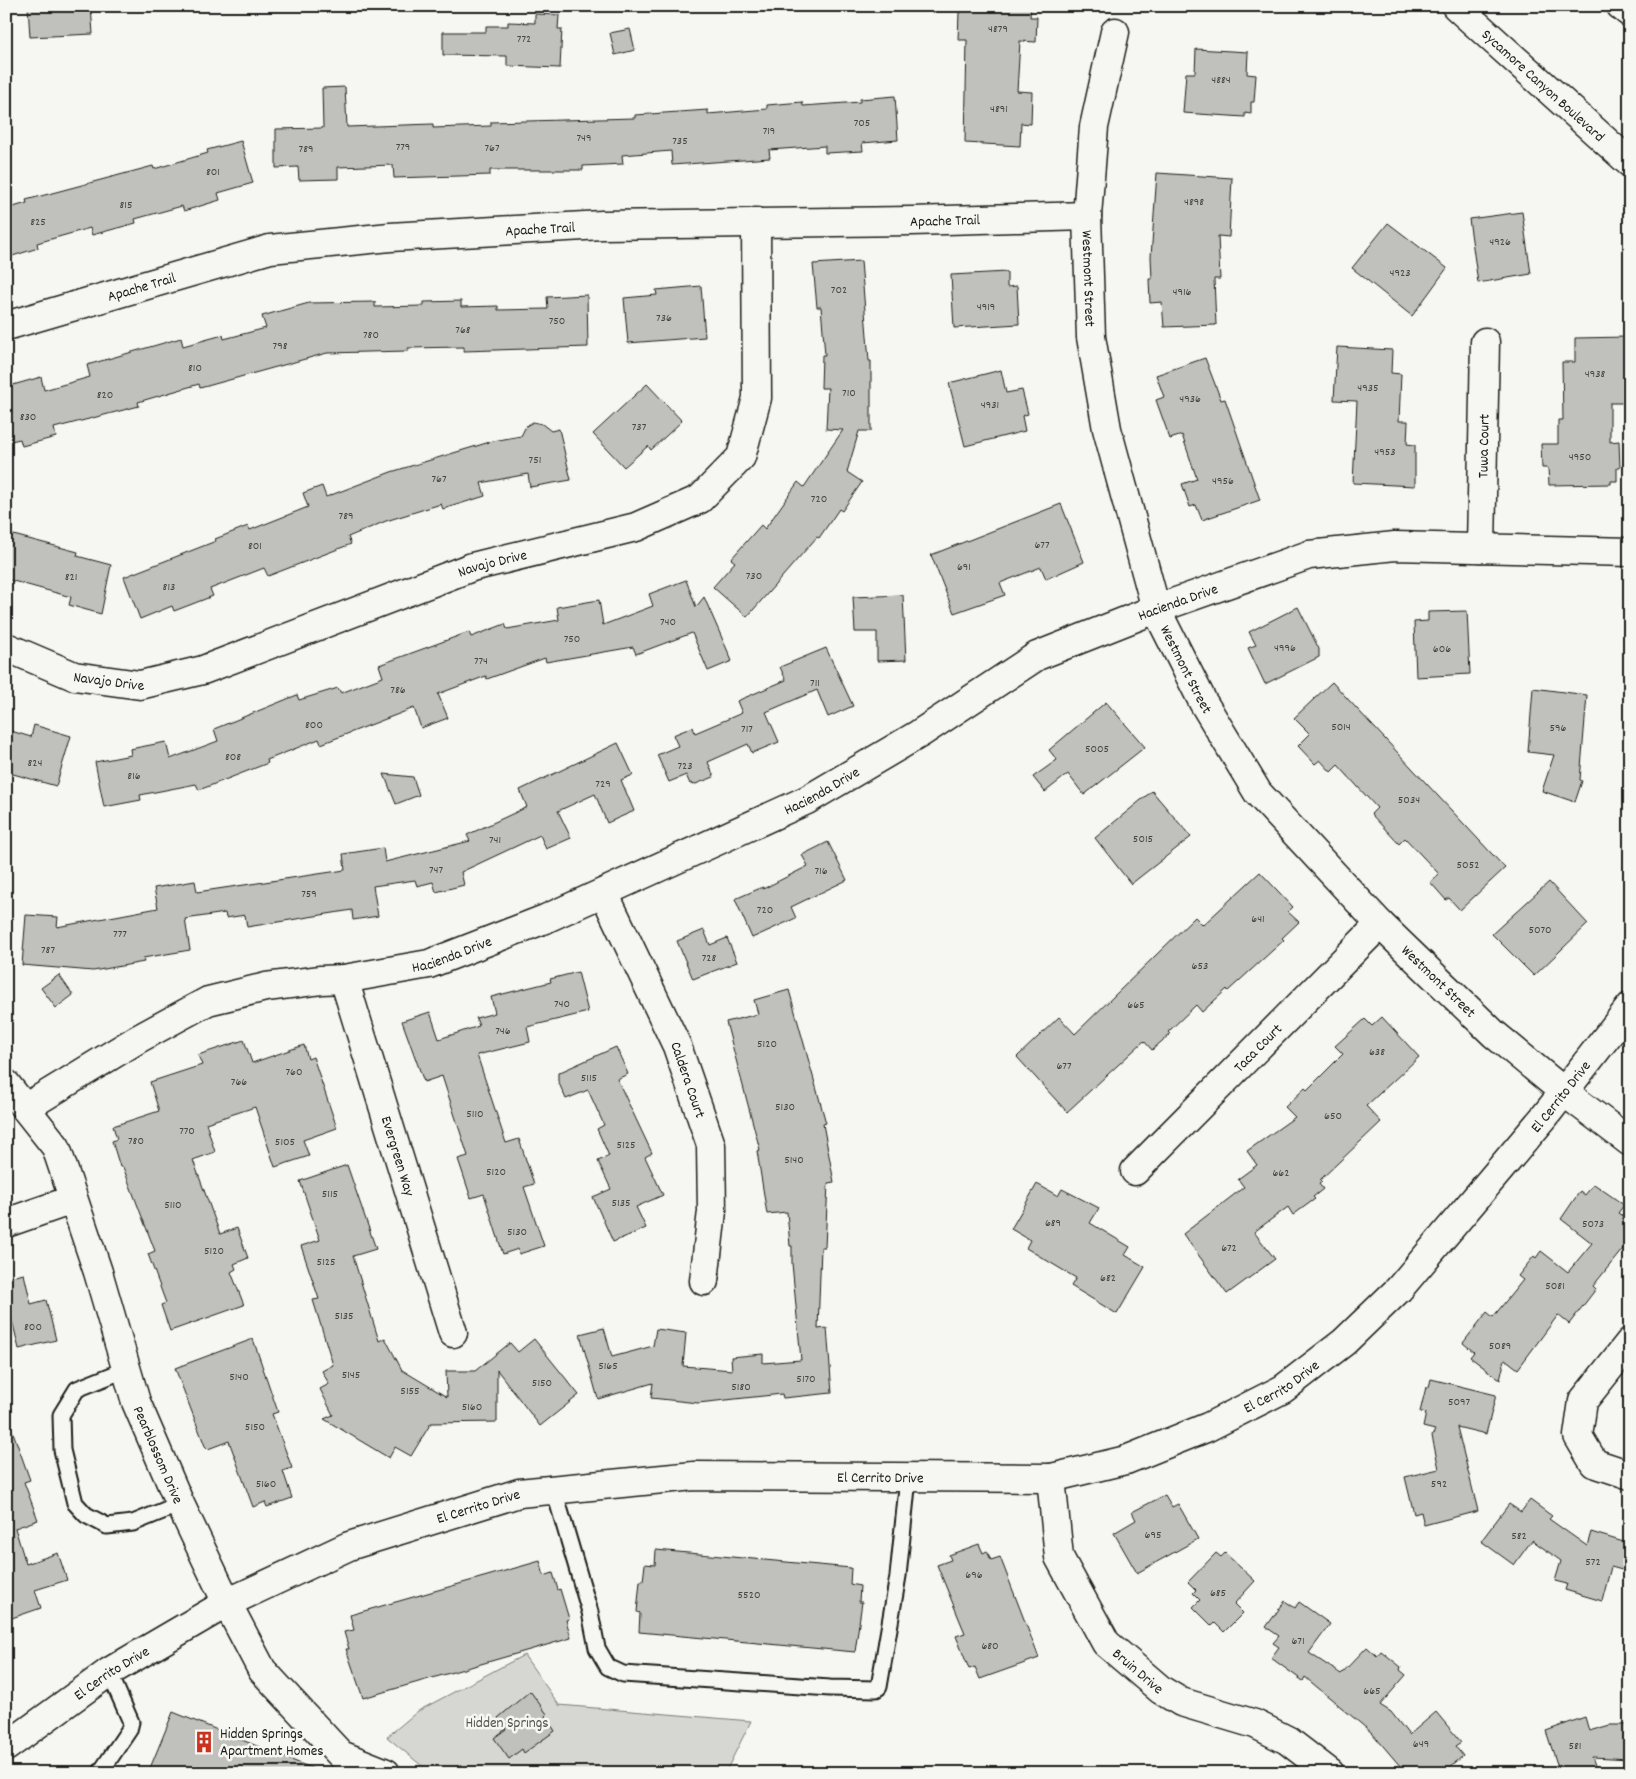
<svg xmlns="http://www.w3.org/2000/svg" width="1636" height="1779" viewBox="0 0 1636 1779" font-family="Dekko,sans-serif">
<style>
.green{fill:#d6d6d2;stroke:#797977}
.building{fill:#c0c0bd;stroke:#1c1c1c}
.lines{fill:none;stroke-linecap:round;stroke-linejoin:round}
.service-casing{stroke:#1c1c1c;stroke-width:19}
.minor-casing{stroke:#1c1c1c;stroke-width:31}
.tertiary-casing{stroke:#1c1c1c;stroke-width:31}
.motorway-casing{stroke:#1c1c1c;stroke-width:31}
.service{stroke:#f6f6f2;stroke-width:15}
.minor{stroke:#f6f6f2;stroke-width:28}
.tertiary{stroke:#f6f6f2;stroke-width:28}
.motorway{stroke:#f6f6f2;stroke-width:28}
.labels{text-anchor:middle;stroke-width:5;stroke-linejoin:round;paint-order:stroke}
.number-label{font-size:12px;fill:#454544}
.street-label{font-size:15px;fill:#1c1c1c;stroke:#f6f6f2}
.park-label{font-size:15px;fill:#545453;stroke:#f6f6f2}
.poi-label{font-size:15px;fill:#1c1c1c;stroke:#f6f6f2;text-anchor:start}
</style>
<rect width="100%" height="100%" fill="#f6f6f2"/>
<filter id="ink" filterUnits="userSpaceOnUse"><feTurbulence type="fractalNoise" baseFrequency=".02" numOctaves="2"/><feDisplacementMap in="SourceGraphic" scale="10" xChannelSelector="R" yChannelSelector="G"/><feConvolveMatrix kernelMatrix="1 2 1 2 8 2 1 2 1" color-interpolation-filters="sRGB"/></filter>
<g filter="url(#ink)">
<path class="green" d="M524,1655L559,1705L751,1721L725,1773H440L422,1766L387,1737L418,1711Z"/>
<g class="building">
<path d="M28,6H91L93,34L30,37Z"/>
<path d="M963,6H1031L1030,17H1037L1036,42L1020,41L1017,91L1032,92L1031,124L1021,123L1020,146L965,143L967,40H958L959,12H962Z"/>
<path d="M535,14L559,15L558,29H562L560,68L507,66V56L443,55V32H486V26H508V22L535,23Z"/>
<path d="M630,29L635,50L615,55L610,33Z"/>
<path d="M1196,49L1248,52L1247,74L1256,75L1254,102H1251V114L1245,113V117L1183,113L1186,73H1195Z"/>
<path d="M345,87L347,127L433,124V128L491,126V122L635,118V115L708,110V114L767,109V105L802,102L803,106L860,102V99L895,96L898,140L862,143L863,151L825,153V146L769,150L770,158L672,165L671,151L622,155L623,164L583,166V170H490V175L394,178L393,165L338,167V179L299,180L298,167L276,168V129L323,128L322,88Z"/>
<path d="M241,141L253,183L218,193L220,200L184,211L182,206L135,219L136,223L92,235L90,228L37,243L38,248L6,258V209L27,203L26,200L153,166L154,169L208,153L207,150Z"/>
<path d="M1157,173L1232,178L1229,237L1218,236L1220,279H1214L1216,325L1164,327L1162,302L1150,303L1149,279H1152L1151,257Z"/>
<path d="M1522,212L1531,274L1478,283L1469,219Z"/>
<path d="M1388,223L1447,268L1412,316L1352,268Z"/>
<path d="M861,261L869,361H871V431H859L847,472L862,482L842,511L839,509L819,538L817,537L747,617L713,587L735,562L731,559L761,525L765,529L798,482L804,487L843,430L826,429L828,388H821L822,355H825L821,307H817L813,264Z"/>
<path d="M1007,272V287L1017,286L1019,324L954,328L951,275Z"/>
<path d="M701,286L705,337L628,343L624,298L657,295L656,290Z"/>
<path d="M587,295L588,347L464,351V347L408,348V351L327,353L200,388L199,384L138,402L139,406L54,428L56,437L22,446L20,439L6,442V387L41,377L44,390L90,377L87,365L181,338L183,346L223,335L224,339L266,328L262,316L309,303L375,302V307L424,306V302L461,301V307L498,306V310L548,309L547,297Z"/>
<path d="M1627,337L1628,403H1610V442L1619,441L1620,468H1617V481H1611V484L1549,485L1548,468H1542L1541,444H1558V420H1563L1562,362H1575V338Z"/>
<path d="M1337,347L1392,350L1391,373L1401,374L1399,421H1408L1407,444L1415,445V486L1353,483L1357,401L1334,400Z"/>
<path d="M1205,358L1221,400L1225,399L1260,500L1202,520L1196,505L1190,507L1182,484L1197,479L1182,435L1170,439L1156,400L1164,397L1156,375Z"/>
<path d="M1001,370L1006,393L1022,390L1028,414L1022,416L1025,431L965,446L949,383Z"/>
<path d="M647,384L682,421L651,450L648,446L624,467L593,434Z"/>
<path d="M533,422L542,424L551,431L559,429L571,480L530,487L528,474L481,483L485,496L443,509L441,504L386,521L348,537L351,544L268,576L264,568L210,589L213,596L174,611L172,606L140,619L124,577L216,541L215,539L248,526L250,530L308,507L303,493L322,486L326,497L391,472L493,441L521,436L526,426Z"/>
<path d="M1061,504L1084,562L1046,579L1041,567L1000,583L1005,595L954,613L931,555Z"/>
<path d="M6,533L78,552L77,556L111,565L101,614L69,605L71,597L6,579Z"/>
<path d="M686,580L696,607L704,597L732,661L708,671L692,633L636,654L633,647L546,662L545,658L487,679L486,676L438,694L448,718L421,728L414,708L321,744L319,739L267,760L268,763L199,790L196,784L140,795L141,800L104,807L95,762L131,755L130,749L166,742L170,759L218,741L214,729L297,695L299,700L338,688L341,693L383,677L379,665L469,632L471,637L505,624L507,629L559,620L557,607L599,600L603,625L653,606L649,594Z"/>
<path d="M903,595L906,660L877,661V632H855L853,597Z"/>
<path d="M1298,607L1319,649V657L1265,684L1248,648L1256,645L1249,632Z"/>
<path d="M1467,611L1470,674L1416,677L1414,622L1428,621V612Z"/>
<path d="M826,648L853,706L828,717L817,690L766,712L779,742L752,753L748,744L708,762L714,777L693,785L692,783L690,784L686,775L669,782L657,755L678,746L673,735L693,727L695,733L742,713L737,701L786,680L780,667Z"/>
<path d="M1332,682L1505,868L1460,910L1449,898L1446,900L1430,882L1439,874L1405,838L1399,844L1371,814L1377,808L1338,765L1331,772L1320,760L1315,764L1298,746L1310,734L1294,718Z"/>
<path d="M1533,688L1587,695L1580,780L1582,781L1575,802L1542,791L1554,755L1528,752Z"/>
<path d="M1106,702L1145,747L1084,795L1068,774L1045,792L1033,777L1057,760L1049,750Z"/>
<path d="M34,725L71,736L56,786L6,772V746L11,731L31,737Z"/>
<path d="M618,743L633,775L621,780L634,811L607,823L595,794L558,811L571,838L546,849L540,835L461,872L464,885L436,892L433,882L417,886L415,880L373,886L378,916L353,920L352,910L247,927L245,915L226,918L225,913L185,919L190,950L143,958L144,962L93,971L22,965L26,915L58,917L57,927L158,908L154,888L195,881L197,892L345,870L343,854L383,848L385,862L470,841L467,835L527,807L520,790Z"/>
<path d="M384,774L413,777L419,795L396,804Z"/>
<path d="M1152,791L1191,837L1131,884L1095,838Z"/>
<path d="M828,842L847,880L791,907L796,918L752,938L735,899L763,887V889L808,866L802,855Z"/>
<path d="M1260,872L1293,907L1288,912L1299,922L1282,938L1284,940L1228,991L1227,989L1202,1012L1196,1005L1168,1032L1170,1034L1152,1050L1144,1041L1067,1112L1017,1057L1059,1017L1075,1034L1195,917L1203,925Z"/>
<path d="M1549,882L1588,924L1534,976L1492,934Z"/>
<path d="M704,930L710,945L727,938L737,962L693,979L677,941Z"/>
<path d="M578,972L588,1012L527,1027L530,1042L477,1055L506,1143L519,1139L534,1184L524,1187L544,1246L519,1254L518,1249L503,1254L484,1194L471,1198L458,1159L468,1156L442,1076L424,1082L402,1021L430,1012L439,1039L479,1026L476,1018L495,1013L491,997L551,982L550,979Z"/>
<path d="M59,975L73,995L56,1008L41,988Z"/>
<path d="M789,990L826,1123L823,1124L834,1182L828,1183L825,1247H821L818,1329L827,1328L832,1393L783,1398L782,1394L698,1403L651,1398L653,1383L598,1399L580,1334L604,1328L612,1357L653,1346L656,1329L686,1333L683,1366L732,1370L731,1357L763,1354V1363L801,1360L792,1263V1246H790L787,1212L767,1214L757,1151L760,1150L726,1022L758,1014L754,1000Z"/>
<path d="M1382,1017L1419,1057L1366,1106L1381,1122L1320,1180L1322,1182L1319,1184L1323,1189L1313,1197L1315,1199L1293,1215L1288,1207L1254,1232L1275,1259L1227,1294L1183,1234L1244,1187L1238,1179L1257,1165L1247,1151L1295,1117L1285,1107L1305,1088L1307,1090L1343,1054L1335,1046L1365,1019L1372,1026Z"/>
<path d="M244,1040L252,1063L304,1045L308,1059L313,1057L337,1128L303,1140L309,1156L275,1167L255,1107L206,1123L215,1152L193,1160L220,1234L237,1228L248,1258L234,1264L236,1269L231,1272L244,1305L170,1331L161,1305L166,1303L148,1254L155,1251L123,1167H120L112,1141L117,1139L113,1126L159,1111L150,1082L202,1065L198,1055Z"/>
<path d="M616,1047L628,1074L617,1079L652,1153L645,1157L663,1195L636,1207L646,1228L613,1242L593,1197L611,1189L598,1161L609,1156L597,1129L604,1125L588,1090L566,1099L558,1081V1073Z"/>
<path d="M347,1165L376,1249L353,1256L379,1341L385,1338L402,1370L447,1397L446,1371H475L510,1343L518,1352L534,1339L579,1395L540,1426L497,1370V1422L431,1423L411,1456L395,1447L389,1458L324,1419L333,1415L320,1389L329,1384L322,1371L333,1365L313,1300L319,1299L301,1246L320,1240L300,1181Z"/>
<path d="M1037,1184L1058,1196L1062,1189L1099,1208L1090,1223L1130,1247L1125,1255L1145,1267L1117,1314L1071,1286L1076,1278L1026,1248L1030,1240L1011,1229Z"/>
<path d="M1594,1184L1624,1205L1618,1213L1630,1221V1240L1593,1286L1596,1289L1569,1324L1558,1315L1518,1369L1505,1359L1500,1380L1470,1357L1474,1352L1463,1343L1487,1312L1493,1317L1523,1280L1518,1276L1534,1256L1536,1258L1541,1251L1568,1272L1592,1243L1561,1219L1580,1191L1585,1195Z"/>
<path d="M24,1274L31,1304L46,1300L56,1340L19,1349L6,1295V1278Z"/>
<path d="M253,1339L278,1412L272,1414L292,1468L283,1471L292,1498L267,1507L265,1502L253,1507L229,1441L208,1449L205,1446L175,1368Z"/>
<path d="M1431,1379L1496,1395L1486,1434L1457,1427L1478,1511L1424,1525L1421,1512L1414,1514L1405,1477L1439,1469L1432,1436L1435,1430L1423,1427L1426,1413L1420,1412L1426,1387H1429Z"/>
<path d="M6,1421H9L30,1480L24,1482L38,1520L15,1528L26,1564L58,1553L67,1580L35,1590L41,1608L6,1620Z"/>
<path d="M1165,1495L1172,1507L1178,1504L1198,1539L1137,1573L1114,1533L1136,1520L1132,1512Z"/>
<path d="M1530,1500L1552,1516L1549,1519L1587,1546L1591,1532L1630,1544L1622,1570L1611,1567L1602,1601L1565,1590L1567,1584L1555,1581L1561,1561L1532,1540L1514,1565L1481,1541L1509,1504L1521,1512Z"/>
<path d="M979,1544L983,1553L987,1551L991,1560L1000,1557L1039,1658L980,1679L975,1667L969,1669L956,1636L965,1633L937,1565L951,1560L949,1555Z"/>
<path d="M656,1550L851,1568L850,1584L860,1586L859,1602H862L855,1652L639,1632L640,1613L637,1612L640,1581H643L645,1564L655,1565Z"/>
<path d="M1216,1553L1221,1557L1225,1553L1255,1581L1234,1604L1243,1613L1224,1632L1215,1623L1212,1626L1193,1607L1200,1600L1193,1593L1196,1590L1188,1582Z"/>
<path d="M540,1561L544,1576L553,1573L558,1590L560,1589L569,1619L566,1620L571,1638L363,1698L346,1649H349L344,1632L354,1630L350,1615Z"/>
<path d="M1285,1601L1295,1608L1299,1602L1330,1624L1309,1653L1341,1674L1367,1647L1377,1656L1381,1651L1401,1667L1400,1670L1406,1675L1380,1705L1391,1712L1409,1735L1436,1712L1461,1742L1455,1746L1463,1756L1443,1773H1406L1372,1733L1305,1677L1303,1681L1271,1658L1279,1647L1273,1643L1279,1636L1266,1627Z"/>
<path d="M530,1691L547,1714L545,1716L555,1731L524,1753L522,1749L509,1759L494,1738L506,1729L498,1718Z"/>
<path d="M173,1712L321,1772L320,1773H148Z"/>
<path d="M1585,1717L1589,1731L1610,1725H1630V1759L1592,1757L1596,1768L1582,1773H1560L1546,1731Z"/>
</g>
<g class="lines">
<g class="service-casing">
<g id="service">
<path d="M127,1369L77,1389L61,1415L62,1450L75,1503L86,1515L107,1526L133,1523L180,1504"/>
<path d="M554,1490L590,1612L597,1648L608,1667L623,1674L830,1688L876,1689L879,1687L898,1576L908,1478"/>
<path d="M100,1773L129,1730L131,1722L109,1672"/>
</g>
</g>
<g class="minor-casing">
<g id="minor">
<path id="s1" d="M1456,6L1630,163"/>
<path id="s2" d="M1115,32L1094,127L1087,216L1091,337L1107,429L1156,609L1203,702L1258,793L1380,924L1494,1034L1564,1092L1630,1142"/>
<path id="s3" d="M6,326L270,249L390,237L602,225L912,221L1087,216"/>
<path id="s4" d="M1481,548L1485,342"/>
<path id="s5" d="M6,647L74,676L140,685L203,670L472,567L636,527L700,499L741,457L757,398L756,222"/>
<path id="s6" d="M604,893L677,1046L711,1145L712,1211L704,1281"/>
<path id="s7" d="M344,979L453,1333"/>
<path id="s8" d="M6,1084L56,1147L98,1272L136,1402L180,1504L227,1603L262,1670L341,1755L386,1773"/>
<path id="s9" d="M25,1108L138,1039L208,1001L266,987L321,980L344,979L429,964L545,919L807,800L919,734L1037,656L1156,609L1309,555L1395,546L1630,552"/>
<path id="s10" d="M1135,1171L1380,924"/>
<path d="M6,1223L72,1200"/>
<path d="M1630,1342L1583,1401L1578,1436L1594,1463L1630,1475"/>
<path id="s11" d="M1051,1478L1059,1557L1106,1643L1161,1690L1181,1702L1255,1724L1287,1740L1330,1773"/>
</g>
</g>
<g class="tertiary-casing">
<g id="tertiary">
<path id="s12" d="M6,1747L109,1672L227,1603L349,1546L519,1493L694,1476L1051,1478L1126,1460L1208,1427L1283,1389L1344,1342L1399,1289L1545,1116L1630,1007"/>
</g>
</g>
<g class="motorway-casing">
<path id="motorway" d="M1621,6L1630,13"/>
</g>
<use href="#service" class="service"/>
<use href="#minor" class="minor"/>
<use href="#tertiary" class="tertiary"/>
<use href="#motorway" class="motorway"/>
</g>
</g>
<defs>
<g id="building-bare" transform="scale(1.725)"><path d="M-4-6H4V6H1V3H-1V6H-4ZM-2.5-4.3h1.7v1.8h-1.7ZM.8-4.3h1.7v1.8H.8ZM-2.5-1h1.7V.8h-1.7ZM.8-1h1.7V.8H.8Z" fill="#c8321e" stroke="#f6f6f2" stroke-width="2.5" paint-order="stroke"/></g>
</defs>
<g fill-rule="evenodd">
<use href="#building-bare" x="204" y="1742"/>
</g>
<g class="labels">
<g class="number-label">
<text x="998" y="32">4879</text>
<text x="524" y="42">772</text>
<text x="1221" y="83">4884</text>
<text x="999" y="112">4891</text>
<text x="862" y="126">705</text>
<text x="769" y="134">719</text>
<text x="584" y="141">749</text>
<text x="680" y="144">735</text>
<text x="403" y="150">779</text>
<text x="492" y="151">767</text>
<text x="306" y="152">789</text>
<text x="213" y="175">801</text>
<text x="1194" y="205">4898</text>
<text x="126" y="208">815</text>
<text x="38" y="225">825</text>
<text x="1500" y="245">4926</text>
<text x="1400" y="276">4923</text>
<text x="839" y="293">702</text>
<text x="1182" y="295">4916</text>
<text x="986" y="310">4919</text>
<text x="664" y="321">736</text>
<text x="557" y="324">750</text>
<text x="463" y="333">768</text>
<text x="371" y="338">780</text>
<text x="280" y="349">798</text>
<text x="195" y="371">810</text>
<text x="1595" y="377">4938</text>
<text x="1368" y="391">4935</text>
<text x="849" y="396">710</text>
<text x="105" y="398">820</text>
<text x="1190" y="402">4936</text>
<text x="990" y="408">4931</text>
<text x="28" y="420">830</text>
<text x="639" y="430">737</text>
<text x="1385" y="455">4953</text>
<text x="1580" y="460">4950</text>
<text x="535" y="463">751</text>
<text x="439" y="482">767</text>
<text x="1223" y="484">4956</text>
<text x="819" y="502">720</text>
<text x="346" y="519">789</text>
<text x="1042" y="548">677</text>
<text x="255" y="549">801</text>
<text x="964" y="570">691</text>
<text x="754" y="579">730</text>
<text x="71" y="580">821</text>
<text x="169" y="590">813</text>
<text x="668" y="625">740</text>
<text x="572" y="642">750</text>
<text x="1285" y="651">4996</text>
<text x="1442" y="652">606</text>
<text x="481" y="664">774</text>
<text x="815" y="686">711</text>
<text x="398" y="693">786</text>
<text x="314" y="728">800</text>
<text x="1341" y="730">5014</text>
<text x="1558" y="731">596</text>
<text x="747" y="732">717</text>
<text x="1097" y="752">5005</text>
<text x="233" y="760">808</text>
<text x="35" y="766">824</text>
<text x="685" y="769">723</text>
<text x="134" y="779">816</text>
<text x="603" y="787">729</text>
<text x="1409" y="803">5034</text>
<text x="1143" y="842">5015</text>
<text x="495" y="843">741</text>
<text x="1468" y="868">5052</text>
<text x="436" y="873">747</text>
<text x="821" y="874">716</text>
<text x="309" y="897">759</text>
<text x="765" y="913">720</text>
<text x="1258" y="922">641</text>
<text x="1540" y="933">5070</text>
<text x="120" y="937">777</text>
<text x="48" y="953">787</text>
<text x="709" y="961">728</text>
<text x="1200" y="969">653</text>
<text x="562" y="1007">740</text>
<text x="1136" y="1008">665</text>
<text x="503" y="1034">746</text>
<text x="767" y="1047">5120</text>
<text x="1377" y="1055">638</text>
<text x="1064" y="1069">677</text>
<text x="294" y="1075">760</text>
<text x="589" y="1081">5115</text>
<text x="239" y="1085">766</text>
<text x="785" y="1110">5130</text>
<text x="475" y="1117">5110</text>
<text x="1333" y="1119">650</text>
<text x="187" y="1134">770</text>
<text x="136" y="1144">780</text>
<text x="285" y="1145">5105</text>
<text x="626" y="1148">5125</text>
<text x="794" y="1163">5140</text>
<text x="496" y="1175">5120</text>
<text x="1281" y="1176">662</text>
<text x="330" y="1197">5115</text>
<text x="621" y="1206">5135</text>
<text x="173" y="1208">5110</text>
<text x="1053" y="1226">689</text>
<text x="1593" y="1227">5073</text>
<text x="517" y="1235">5130</text>
<text x="1229" y="1251">672</text>
<text x="214" y="1254">5120</text>
<text x="326" y="1265">5125</text>
<text x="1108" y="1281">682</text>
<text x="1555" y="1289">5081</text>
<text x="344" y="1319">5135</text>
<text x="33" y="1330">800</text>
<text x="1500" y="1349">5089</text>
<text x="608" y="1369">5165</text>
<text x="351" y="1378">5145</text>
<text x="239" y="1380">5140</text>
<text x="806" y="1382">5170</text>
<text x="542" y="1386">5150</text>
<text x="741" y="1390">5180</text>
<text x="410" y="1394">5155</text>
<text x="1459" y="1405">5097</text>
<text x="472" y="1410">5160</text>
<text x="255" y="1430">5150</text>
<text x="266" y="1487">5160</text>
<text x="1439" y="1487">592</text>
<text x="1153" y="1538">695</text>
<text x="1519" y="1539">582</text>
<text x="1593" y="1565">572</text>
<text x="974" y="1578">696</text>
<text x="1218" y="1596">685</text>
<text x="749" y="1598">5520</text>
<text x="1298" y="1644">671</text>
<text x="990" y="1649">680</text>
<text x="1372" y="1694">665</text>
<text x="1421" y="1747">649</text>
<text x="1575" y="1749">581</text>
</g>
<g class="street-label">
<text dy="5" stroke="none"><textPath href="#s1" startOffset="118">Sycamore Canyon Boulevard</textPath></text>
<text dy="5" stroke="none"><textPath href="#s3" startOffset="951">Apache Trail</textPath></text>
<text dy="5" stroke="none"><textPath href="#s3" startOffset="546">Apache Trail</textPath></text>
<text dy="5" stroke="none"><textPath href="#s2" startOffset="249">Westmont Street</textPath></text>
<text dy="5" stroke="none"><textPath href="#s3" startOffset="141">Apache Trail</textPath></text>
<text dy="5" stroke="none"><textPath href="#s4" startOffset="102">Tuwa Court</textPath></text>
<text dy="5" stroke="none"><textPath href="#s5" startOffset="514">Navajo Drive</textPath></text>
<text dy="5" stroke="none"><textPath href="#s9" startOffset="1271">Hacienda Drive</textPath></text>
<text dy="5" stroke="none"><textPath href="#s2" startOffset="655">Westmont Street</textPath></text>
<text dy="5" stroke="none"><textPath href="#s5" startOffset="109">Navajo Drive</textPath></text>
<text dy="5" stroke="none"><textPath href="#s9" startOffset="866">Hacienda Drive</textPath></text>
<text dy="5" stroke="none"><textPath href="#s9" startOffset="461">Hacienda Drive</textPath></text>
<text dy="5" stroke="none"><textPath href="#s2" startOffset="1059">Westmont Street</textPath></text>
<text dy="5" stroke="none"><textPath href="#s10" startOffset="174">Taca Court</textPath></text>
<text dy="5" stroke="none"><textPath href="#s6" startOffset="205">Caldera Court</textPath></text>
<text dy="5" stroke="none"><textPath href="#s12" startOffset="1764">El Cerrito Drive</textPath></text>
<text dy="5" stroke="none"><textPath href="#s7" startOffset="185">Evergreen Way</textPath></text>
<text dy="5" stroke="none"><textPath href="#s12" startOffset="1359">El Cerrito Drive</textPath></text>
<text dy="5" stroke="none"><textPath href="#s8" startOffset="405">Pearblossom Drive</textPath></text>
<text dy="5" stroke="none"><textPath href="#s12" startOffset="939">El Cerrito Drive</textPath></text>
<text dy="5" stroke="none"><textPath href="#s12" startOffset="534">El Cerrito Drive</textPath></text>
<text dy="5" stroke="none"><textPath href="#s11" startOffset="220">Bruin Drive</textPath></text>
<text dy="5" stroke="none"><textPath href="#s12" startOffset="129">El Cerrito Drive</textPath></text>
</g>
<g class="park-label">
<text x="507" y="1727">Hidden Springs</text>
</g>
<g class="poi-label">
<text x="220" y="1738">Hidden Springs<tspan x="220" dy="17">Apartment Homes</tspan></text>
</g>
</g>
<rect width="1636" height="1779" fill="none" stroke="#f6f6f2" stroke-width="25"/>
<rect x="12" y="12" width="1611" height="1754" fill="none" stroke="#1c1c1c" stroke-width="2" filter="url(#ink)"/>
</svg>
